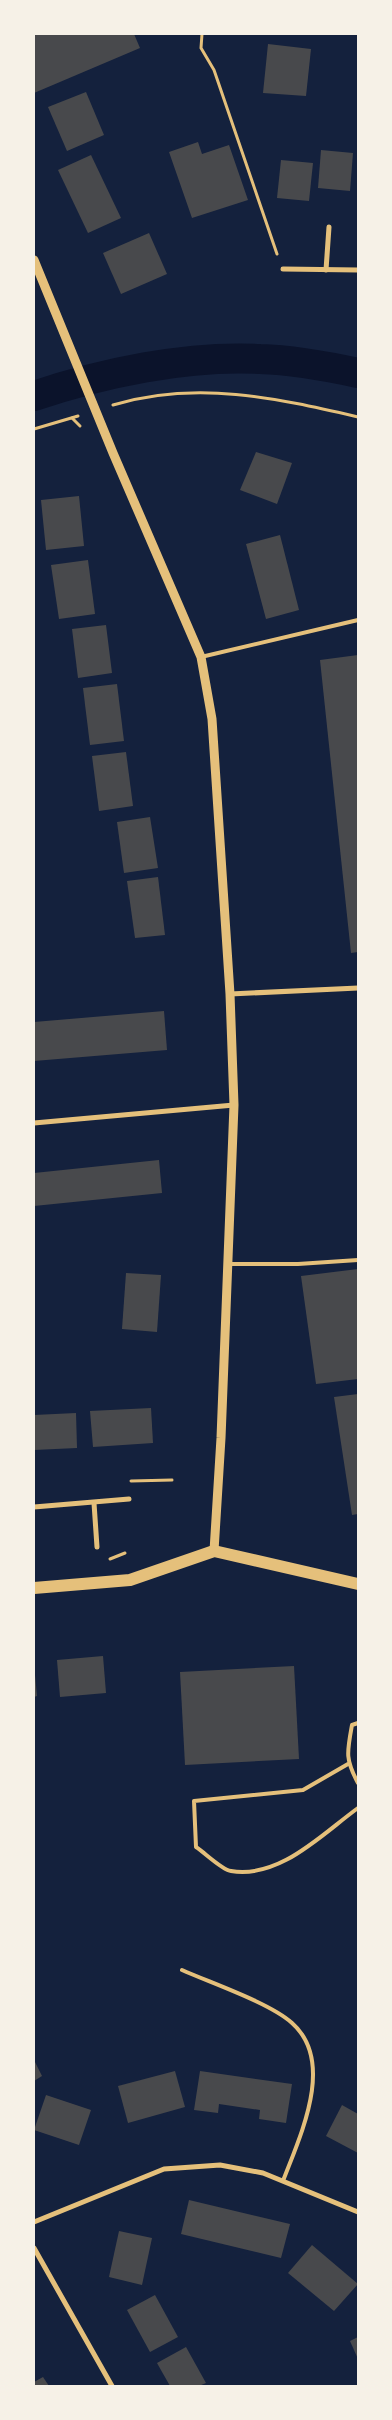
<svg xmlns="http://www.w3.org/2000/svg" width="392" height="2420" viewBox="0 0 392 2420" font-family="Lato,sans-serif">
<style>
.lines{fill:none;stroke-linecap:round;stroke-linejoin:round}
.canal{stroke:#0b132b;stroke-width:30}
.building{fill:#48494c}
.path{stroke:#e5c07b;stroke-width:3}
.service{stroke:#e5c07b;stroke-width:4}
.minor{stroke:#e5c07b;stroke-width:5}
.tertiary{stroke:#e5c07b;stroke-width:9}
.primary{stroke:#e5c07b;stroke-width:12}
</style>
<rect width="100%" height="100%" fill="#14213d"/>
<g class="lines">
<path class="canal" d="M34,396C102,373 187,355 260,359C293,360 326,366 358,373"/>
</g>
<g class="building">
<path d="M34,34H134L140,48L34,93Z"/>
<path d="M268,44L311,49L306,96L263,93Z"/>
<path d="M86,92L104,135L67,151L48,107Z"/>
<path d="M198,142L202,154L229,145L248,200L192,218L169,152Z"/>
<path d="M321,150L353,153L350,191L318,188Z"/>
<path d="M91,155L121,218L88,233L58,170Z"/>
<path d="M281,160L313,163L309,201L277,198Z"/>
<path d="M149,233L167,274L121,294L103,253Z"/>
<path d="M256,452L292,463L277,504L240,490Z"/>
<path d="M79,496L84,546L46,550L41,500Z"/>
<path d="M280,535L299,610L266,619L246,544Z"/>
<path d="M88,560L95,614L59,619L51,565Z"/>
<path d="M106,625L112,673L78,678L72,629Z"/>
<path d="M358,655V952L351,953L320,660Z"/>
<path d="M117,684L124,741L90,745L83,688Z"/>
<path d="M126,752L133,806L99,811L92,756Z"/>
<path d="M150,817L158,868L124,873L117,822Z"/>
<path d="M158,877L165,935L135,938L127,881Z"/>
<path d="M164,1011L167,1050L34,1061V1022Z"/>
<path d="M159,1160L162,1193L34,1206V1173Z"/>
<path d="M358,1269V1379L316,1384L301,1276Z"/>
<path d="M126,1273L161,1275L157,1332L122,1329Z"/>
<path d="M358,1394V1514L352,1515L334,1397Z"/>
<path d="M151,1408L153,1443L93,1447L90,1411Z"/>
<path d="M76,1413L77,1448L34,1450V1415Z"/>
<path d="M103,1656L106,1693L60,1697L57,1660Z"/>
<path d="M294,1666L299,1759L185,1765L180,1672Z"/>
<path d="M35,1675L37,1696L34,1697V1676Z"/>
<path d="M34,2060L42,2076L34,2081Z"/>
<path d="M175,2071L185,2107L128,2123L118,2086Z"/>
<path d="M200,2071L292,2084L286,2123L259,2119L260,2110L219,2104L218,2113L194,2110Z"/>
<path d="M46,2095L91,2110L79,2145L34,2130Z"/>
<path d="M342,2105L358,2114V2153L326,2136Z"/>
<path d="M189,2200L290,2224L281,2258L181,2234Z"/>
<path d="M119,2231L152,2238L142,2285L109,2277Z"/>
<path d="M312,2245L358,2284L334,2311L288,2273Z"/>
<path d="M155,2295L178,2337L150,2352L127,2310Z"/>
<path d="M358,2337V2359L350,2341Z"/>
<path d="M186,2347L206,2383L199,2386H170L157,2363Z"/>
<path d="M43,2377L49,2386H34V2382Z"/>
</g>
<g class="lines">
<g class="path">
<path d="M202,34L201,48L214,70L277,254"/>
<path d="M113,405C196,380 276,398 358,417"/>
<path d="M72,418L80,426"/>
<path d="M34,429L78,416"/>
<path d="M131,1481L172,1480"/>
<path d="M110,1559L125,1553"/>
</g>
<g class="service">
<path d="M201,657L358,620"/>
<path d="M228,1264H298L358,1260"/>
<path d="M358,1723L352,1725C347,1752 345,1759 358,1783"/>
<path d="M348,1764L303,1790L194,1801L196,1847C204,1852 222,1870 231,1871C280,1879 322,1834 358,1808"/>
<path d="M182,1970C211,1983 270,2003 292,2023C336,2062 300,2136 283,2181"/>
</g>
<g class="minor">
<path d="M283,269L358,270"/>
<path d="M326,270L329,227"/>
<path d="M230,994L358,988"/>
<path d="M34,1123L234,1105"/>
<path d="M94,1503L97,1547"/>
<path d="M34,1507L129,1499"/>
<path d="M34,2222L164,2169L220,2165L263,2173L358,2212"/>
<path d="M34,2248L112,2386"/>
</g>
<path class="tertiary" d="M34,260L113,453L201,657L212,719L230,994L234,1105L221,1438L214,1551"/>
<path class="primary" d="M34,1588L130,1580L214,1551L358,1584"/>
</g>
<rect width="392" height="2420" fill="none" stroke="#f6f1e7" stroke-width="70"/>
</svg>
